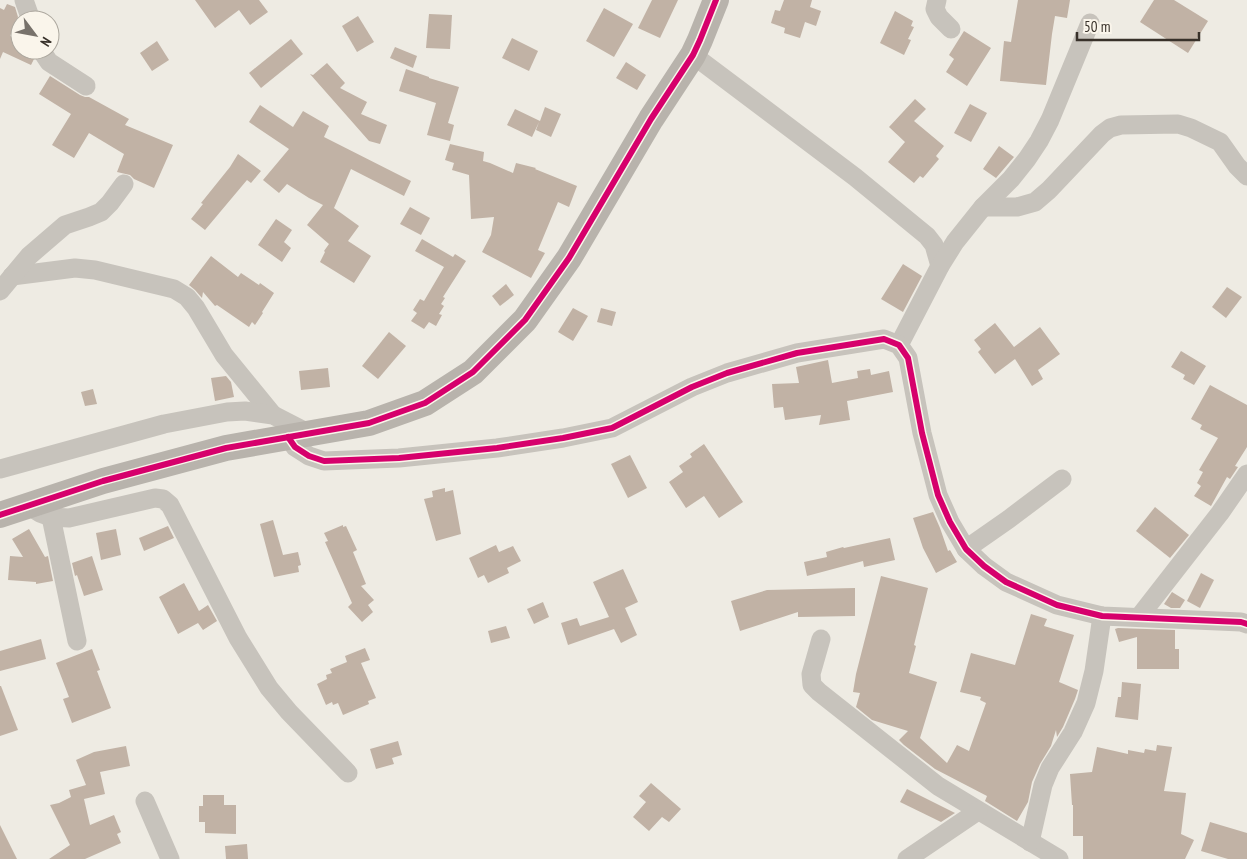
<svg xmlns="http://www.w3.org/2000/svg" width="1247" height="859" viewBox="0 0 1247 859" font-family="'PT Sans Narrow',sans-serif">
<style>
.building{fill:#c1b2a5}
.lines{fill:none;stroke-linecap:round;stroke-linejoin:round}
.street{stroke:#c7c3bc;stroke-width:19}
.secondary{stroke:#b8b3ac;stroke-width:26}
.cycleway-casing{stroke:#faf5eb;stroke-width:9}
.cycleway{stroke:#d6006c;stroke-width:6}
</style>
<rect width="100%" height="100%" fill="#eeebe3"/>
<g class="building">
<path d="M195,0H259L268,12L250,25L239,10L215,28Z"/>
<path d="M652,0H678L660,38L638,28Z"/>
<path d="M784,0H812L810,7L821,11L816,26L805,22L800,38L784,33L785,28L771,23L775,10L780,11Z"/>
<path d="M1018,0H1070L1067,18L1055,16L1052,34L1046,85L1000,81L1004,41L1011,42Z"/>
<path d="M1154,0H1174L1208,21L1188,53L1140,22Z"/>
<path d="M7,4L15,7L18,17L10,36L20,40V50H30L34,59L31,65L3,52L0,59V8L4,10Z"/>
<path d="M604,8L633,24L614,57L586,41Z"/>
<path d="M895,11L913,21L911,26L914,27L908,39L911,40L904,55L880,43Z"/>
<path d="M429,14L452,15L450,49L426,48Z"/>
<path d="M358,16L374,42L357,52L342,26Z"/>
<path d="M964,31L991,48L967,86L946,72L954,59L949,55Z"/>
<path d="M512,38L538,51L529,71L502,58Z"/>
<path d="M291,39L303,54L261,88L249,73Z"/>
<path d="M157,41L169,60L152,71L140,53Z"/>
<path d="M395,47L417,56L413,68L390,58Z"/>
<path d="M626,62L646,75L637,90L616,78Z"/>
<path d="M327,63L345,83L340,88L367,102L361,114L387,125L380,144L369,141L310,74L313,75Z"/>
<path d="M406,69L429,77V78L459,87L448,123L454,125L450,141L427,135L436,103L399,91Z"/>
<path d="M50,76L80,95L85,97H89L129,119L125,125L173,145L154,188L134,179L130,175L117,172L124,154L89,133L74,158L52,145L71,114L39,94Z"/>
<path d="M915,99L926,109L914,121L944,146L936,156L939,159L923,178L920,176L914,183L888,162L905,142L889,127Z"/>
<path d="M970,104L987,113L971,142L954,133Z"/>
<path d="M260,105L293,127L303,111L329,126L324,137L411,181L404,196L351,169L334,208L359,226L348,241L371,256L354,283L320,262L325,252L324,251L329,244L307,225L323,205L309,198L287,184L279,193L263,180L289,149L249,122Z"/>
<path d="M545,107L561,114L551,137L536,130L539,122L532,137L507,125L515,109L540,121Z"/>
<path d="M450,144L484,152L483,161L490,163L513,173L516,163L536,168L535,169L577,186L569,207L558,202L538,250L545,253L531,278L482,252L491,235L494,217L471,219L469,175L452,170L454,163L445,160Z"/>
<path d="M999,146L1014,157L996,178L983,169Z"/>
<path d="M238,154L261,171L251,183L247,180L205,230L191,219L203,204L201,203L230,167Z"/>
<path d="M410,207L430,218L421,235L400,224Z"/>
<path d="M276,219L292,230L284,242L291,248L282,262L258,245Z"/>
<path d="M422,239L453,257L455,254L466,261L443,297L445,298L441,304L444,306L439,314L442,315L436,326L429,322L424,329L411,321L417,313L413,310L420,299L424,301L444,267L415,251Z"/>
<path d="M211,256L238,277L241,273L259,285L260,283L274,293L262,312L263,313L255,325L252,322L249,327L217,305L215,306L203,292L202,298L195,290L189,285Z"/>
<path d="M903,264L922,276L903,312L881,299Z"/>
<path d="M506,284L514,295L500,306L492,296Z"/>
<path d="M1227,287L1242,297L1226,318L1212,307Z"/>
<path d="M573,308L588,316L573,341L558,332Z"/>
<path d="M601,308L616,312L612,326L597,322Z"/>
<path d="M995,323L1014,347L1040,327L1060,354L1038,370L1043,379L1032,386L1015,359L995,374L978,352L981,349L974,340Z"/>
<path d="M389,332L406,346L378,379L362,366Z"/>
<path d="M1181,351L1206,366L1194,385L1183,379L1185,375L1171,367Z"/>
<path d="M828,360L832,383L858,378L857,371L870,369L871,375L889,371L893,392L847,401L850,420L819,425L821,415L785,420L783,407L774,408L772,384L799,383L796,367Z"/>
<path d="M328,368L330,387L301,390L299,371Z"/>
<path d="M226,376L231,382L234,397L215,401L211,378Z"/>
<path d="M1210,385L1247,405V447L1235,466L1238,467L1230,479L1227,477L1211,506L1194,496L1201,486L1197,483L1203,472L1199,470L1218,438L1200,429L1202,425L1191,419Z"/>
<path d="M93,389L97,404L85,406L81,392Z"/>
<path d="M704,444L743,502L719,518L704,496L686,508L669,482L683,472L679,466L692,457L690,454Z"/>
<path d="M630,455L647,488L628,498L611,464Z"/>
<path d="M445,488V492L453,490L461,534L436,541L424,499L433,497L432,491Z"/>
<path d="M1155,507L1189,535L1170,558L1136,531Z"/>
<path d="M933,512L940,528L948,551L950,550L957,562L936,573L923,548L913,518Z"/>
<path d="M273,520L283,555L298,552L301,565L298,566L299,572L274,577L260,524Z"/>
<path d="M343,525V527L346,526L357,550L353,552L366,584L361,586L374,600L368,605L373,612L362,622L348,607L352,603L325,542L328,541L324,533Z"/>
<path d="M168,526L174,538L144,551L139,538Z"/>
<path d="M29,529L45,557L48,556L53,581L36,584V582L8,580L10,556L23,557L12,539Z"/>
<path d="M116,529L121,555L101,560L96,533Z"/>
<path d="M890,538L895,560L864,567L863,561L807,576L804,562L827,557L826,552L843,547L844,548Z"/>
<path d="M496,545L499,552L513,546L521,561L507,568L509,573L488,583L484,575L478,578L469,558Z"/>
<path d="M92,556L103,590L84,596L77,575L75,576L72,563Z"/>
<path d="M623,569L638,602L625,608L637,635L621,643L614,629L568,645L561,623L577,618L580,626L609,617L593,582Z"/>
<path d="M1201,573L1214,580L1200,608L1187,601Z"/>
<path d="M881,576L928,588L914,645L916,646L909,673L937,682L920,738L947,763L957,745L969,751L986,703L980,700L981,697L960,692L971,653L1015,665L1031,614L1047,619L1044,626L1074,635L1059,682L1078,690L1075,699L1063,727L1057,737L1056,730L1051,746L1040,764L1032,782L1028,802L1017,821L985,801L987,796L935,769L904,745L899,740L908,731L872,720L856,707L860,693L853,692L856,674Z"/>
<path d="M184,583L199,611L208,605L217,621L203,630L198,623L178,634L159,597Z"/>
<path d="M855,588V616L798,617V612L740,631L731,601L767,590Z"/>
<path d="M1172,592L1185,600L1180,608H1171L1164,604Z"/>
<path d="M543,602L549,617L534,624L527,609Z"/>
<path d="M506,626L510,638L491,643L488,631Z"/>
<path d="M1118,628L1175,630V649H1179V669H1137V637L1119,642L1115,629Z"/>
<path d="M41,639L46,659L0,671V651Z"/>
<path d="M365,648L370,660L361,663L376,698L368,701L369,704L343,715L338,703L333,705L332,702L326,705L317,684L327,679L326,675L332,673L330,669L347,662L345,656Z"/>
<path d="M92,649L100,670L97,671L111,708L72,723L63,699L69,697L56,663Z"/>
<path d="M1122,682L1141,684L1138,720L1115,717L1118,697H1121Z"/>
<path d="M0,686H1L18,730L0,736Z"/>
<path d="M398,741L402,755L392,758L394,764L376,769L370,749Z"/>
<path d="M1157,745L1172,747L1164,791L1186,793L1181,834L1194,840L1185,859H1083V836H1073V805H1072L1070,774L1092,772L1097,747L1128,754V750L1144,753L1145,749L1156,751Z"/>
<path d="M126,746L130,766L100,772L105,794L84,799L90,825L114,815L121,832L117,834L121,843L85,859H49L70,845L50,805L59,803L71,797L69,790L86,785L76,760L94,752Z"/>
<path d="M651,783L681,809L669,822L662,817L649,831L633,817L646,802L639,796Z"/>
<path d="M907,789L955,813L941,822L900,802Z"/>
<path d="M203,795H224V805H236V834L205,833V822H199V806H203Z"/>
<path d="M1210,822L1247,833V859H1228L1201,851Z"/>
<path d="M0,825L17,859H0Z"/>
<path d="M247,844L248,859H226L225,846Z"/>
</g>
<g class="lines">
<g class="street">
<path d="M24,0L31,20"/>
<path d="M937,0L935,9L939,17L951,29"/>
<path d="M41,50L49,62L86,86"/>
<path d="M693,55L855,177L927,236L934,245L940,266"/>
<path d="M983,207H1017L1035,202L1049,190L1102,134L1110,128L1121,125L1178,124L1191,128L1220,142L1237,166L1247,176"/>
<path d="M12,276L75,268L95,270L174,289L187,297L196,308L224,355L273,415"/>
<path d="M0,291L29,256L65,225L89,217L101,212L110,203L124,184"/>
<path d="M899,345L940,266L955,242L983,207L1011,179L1027,159L1039,141L1050,120L1090,23"/>
<path d="M288,437L295,447L309,456L324,461L399,458L497,448L563,438L612,428L692,387L727,373L797,353L884,339L899,345L908,358L922,433L938,495L950,522L966,549L984,566L1006,582L1057,605L1102,616L1241,622L1247,624"/>
<path d="M0,469L164,424L227,412L245,411L273,415L308,433"/>
<path d="M29,506L40,513L51,517L69,518L155,498L163,499L170,505L238,638L269,688L289,712L348,773"/>
<path d="M51,517L77,641"/>
<path d="M966,549L1009,519L1062,479"/>
<path d="M1139,617L1220,513L1247,474"/>
<path d="M821,639L811,674L812,685L819,692L938,786L1059,859"/>
<path d="M145,801L170,859"/>
<path d="M1030,842L1043,785L1050,768L1073,732L1086,703L1094,671L1102,616"/>
<path d="M907,859L978,811"/>
</g>
<path class="secondary" d="M0,515L103,481L226,448L369,423L425,403L473,372L525,320L569,258L651,119L693,55L700,40L716,0"/>
<g class="cycleway-casing">
<g id="cycleway">
<path d="M288,437L295,447L309,456L324,461L399,458L497,448L563,438L612,428L692,387L727,373L797,353L884,339L899,345L908,358L922,433L938,495L950,522L966,549L984,566L1006,582L1057,605L1102,616L1241,622L1247,624"/>
<path d="M0,515L103,481L226,448L369,423L425,403L473,372L525,320L569,258L651,119L693,55L700,40L716,0"/>
</g>
</g>
<use href="#cycleway" class="cycleway"/>
</g>
<g transform="translate(35 35) rotate(122)"><circle r="24" fill="#faf5eb" stroke="#aca79e"/>
<path d="M0-4L9 19L0 12L-9 19Z" fill="#78726b"/>
<text y="-8" font-size="14" font-weight="bold" text-anchor="middle" fill="#38312a">N</text>
</g>
<path d="M1077 32v8h122v-8" fill="none" stroke="#38312a" stroke-width="2.5"/>
<text x="1084" y="32" font-size="15" fill="#38312a" stroke="#faf5eb" stroke-width="4" paint-order="stroke">50 m</text>
</svg>
